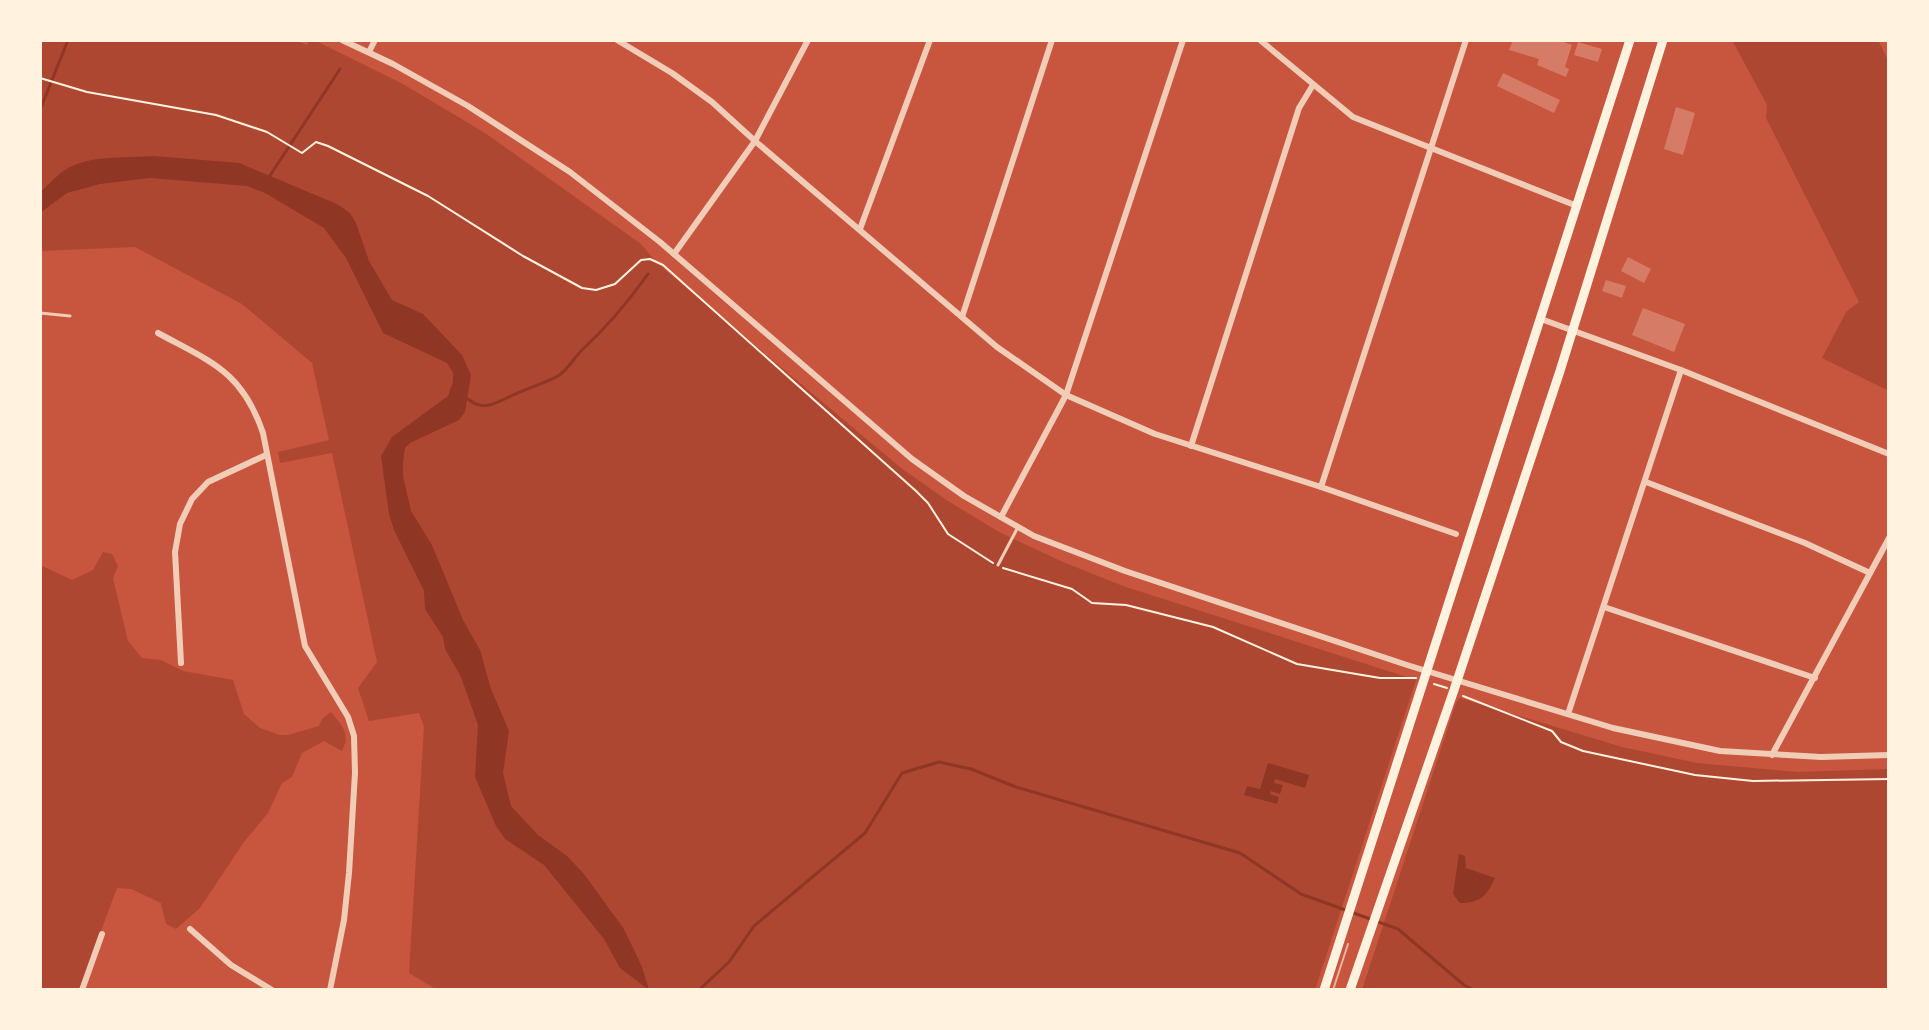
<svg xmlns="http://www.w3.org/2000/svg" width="1929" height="1030" viewBox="0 0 1929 1030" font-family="'Noto Sans',sans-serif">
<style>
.green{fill:#ae4732}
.water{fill:#8f3625}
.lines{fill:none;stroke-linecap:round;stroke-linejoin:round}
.stream{stroke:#8f3625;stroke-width:3}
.building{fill:#d67c66}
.path{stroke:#fff3e0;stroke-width:2}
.service{stroke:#f1ccb7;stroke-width:3}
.minor{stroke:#f1ccb7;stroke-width:6}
.primary{stroke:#fff3e0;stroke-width:9}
.tram{stroke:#e9b49f;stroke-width:2}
</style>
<rect width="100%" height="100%" fill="#c8553d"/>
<g class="green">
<path d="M40,40H294L307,45L309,40H314L403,84L485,133L641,244L657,263L901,468L948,501L999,532L1063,562L1123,586L1416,680L1315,990H437L409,973L424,727L419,713L369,721L358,688L377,662L332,453L280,463L278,452L329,440L312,363L242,304L135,247L40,251Z"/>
<path d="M1732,40H1878L1889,63V391L1822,358L1846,312L1859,302L1766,118L1767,105Z"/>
<path d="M103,552L112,554L118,566L113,578L128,641L142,658L161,660L183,671L233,680L244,714L260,728L280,735H288L319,726L322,719L331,712C342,725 351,734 342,751L324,741L302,753L292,777L282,783L268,813L244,842L200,908L176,929L166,924L161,903L131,889L117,888L79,990H40V565L72,580L93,570Z"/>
<path d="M1460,698L1622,747L1697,763L1798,772L1889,769V990H1362L1456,703Z"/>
</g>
<g class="water">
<path d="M154,156L239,163L337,204L350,213L356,223L369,261L392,300L423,314L462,355L471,375L465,412L459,420L410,443L405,448L403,462V476L411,511L432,545L463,620L480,650L491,689L509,731L503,773L511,806L538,835L567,856L584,874L624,929L642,967L649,990L620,968L604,939L544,865L505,839L496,826L475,777L478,725L461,677L445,649L443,637L425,609L424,591L394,530L389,514L381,456L392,437L448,396L453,382V373L447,363L383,333L346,258L324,228L265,193L247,186L150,178L100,184L67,193L40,213V192C50,184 58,173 70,167C94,155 127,158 154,156Z"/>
<path d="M1268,763L1309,775L1305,788L1275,779L1274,783L1283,785L1280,794L1271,791L1270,794L1279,797L1277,804L1244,795L1247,786L1260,789Z"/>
<path d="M1459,854L1465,856L1466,868L1495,878C1487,896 1480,903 1460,903L1453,894Z"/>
</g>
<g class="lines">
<g class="stream">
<path d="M40,110L68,40"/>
<path d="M267,180L340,69"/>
<path d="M468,399C483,412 496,403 513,395C525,389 548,382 558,376C569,369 574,357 583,349C608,326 628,302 648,274"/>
<path d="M699,990L729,962L754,926L865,833L902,773L939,762L971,769L1016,787L1240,853L1301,894L1398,929L1464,985L1474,990"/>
</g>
</g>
<g class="building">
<path d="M1513,40H1558L1572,45L1565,67L1569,69L1566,77L1537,65L1539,59L1509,50Z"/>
<path d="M1578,42L1602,49L1598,62L1574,55Z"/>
<path d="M1503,73L1560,100L1554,113L1497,86Z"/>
<path d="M1676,107L1695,113L1683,155L1664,149Z"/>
<path d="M1628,257L1651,269L1644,283L1621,271Z"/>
<path d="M1606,280L1626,286L1622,298L1602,291Z"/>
<path d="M1643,308L1685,324L1674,352L1632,335Z"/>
</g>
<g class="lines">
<g class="path">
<path d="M40,78L87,92L216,115L267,132L302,153L316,142L328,146L428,196L523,256L582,288L596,290L615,284L641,260L650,259L663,265L916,491L928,503L948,534L993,563"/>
<path d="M1003,568L1072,589L1092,603L1126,605L1213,627L1297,664L1380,678H1416"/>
<path d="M1434,684L1447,688"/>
<path d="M1463,696L1552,731L1561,742L1583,751L1695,775L1753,781L1889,779"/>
</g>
<g class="service">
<path d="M40,313L70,316"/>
<path d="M998,565L1018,527"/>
</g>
<g class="minor">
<path d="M342,40L393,64L468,106L570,172L660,242L912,459L964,496L1034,536L1125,571L1407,665L1613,728L1720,751L1821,757L1889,755"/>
<path d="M617,40L672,73L712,102L755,141L997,347L1066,395L1155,434L1321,487L1456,534"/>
<path d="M1260,40L1353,117L1577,206"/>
<path d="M369,52L375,40"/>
<path d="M860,229L930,40"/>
<path d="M674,254L755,141L808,40"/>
<path d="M962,317L1052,40"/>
<path d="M1541,319L1681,370L1889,454"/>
<path d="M158,333C211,362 242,371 263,433L305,646L348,717L354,736L355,773L349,873L344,920L330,990"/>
<path d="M1191,446L1299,108L1313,85"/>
<path d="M1646,482L1805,543L1870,573"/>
<path d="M1321,487L1466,40"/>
<path d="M1001,517L1066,395L1183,40"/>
<path d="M1604,607L1815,678"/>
<path d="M181,663L175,552L180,524L192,499L208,482L266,455"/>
<path d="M1568,714L1681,370"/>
<path d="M1772,755L1889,538"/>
<path d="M190,929L231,965L272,990"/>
<path d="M82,990L102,934"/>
</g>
<g class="primary">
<path d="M1324,990L1630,40"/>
<path d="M1350,990L1454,690L1560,371L1663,40"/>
</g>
<path class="tram" d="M1333,990L1348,944"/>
</g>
<rect width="1929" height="1030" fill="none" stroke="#fff3e0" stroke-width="84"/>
</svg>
